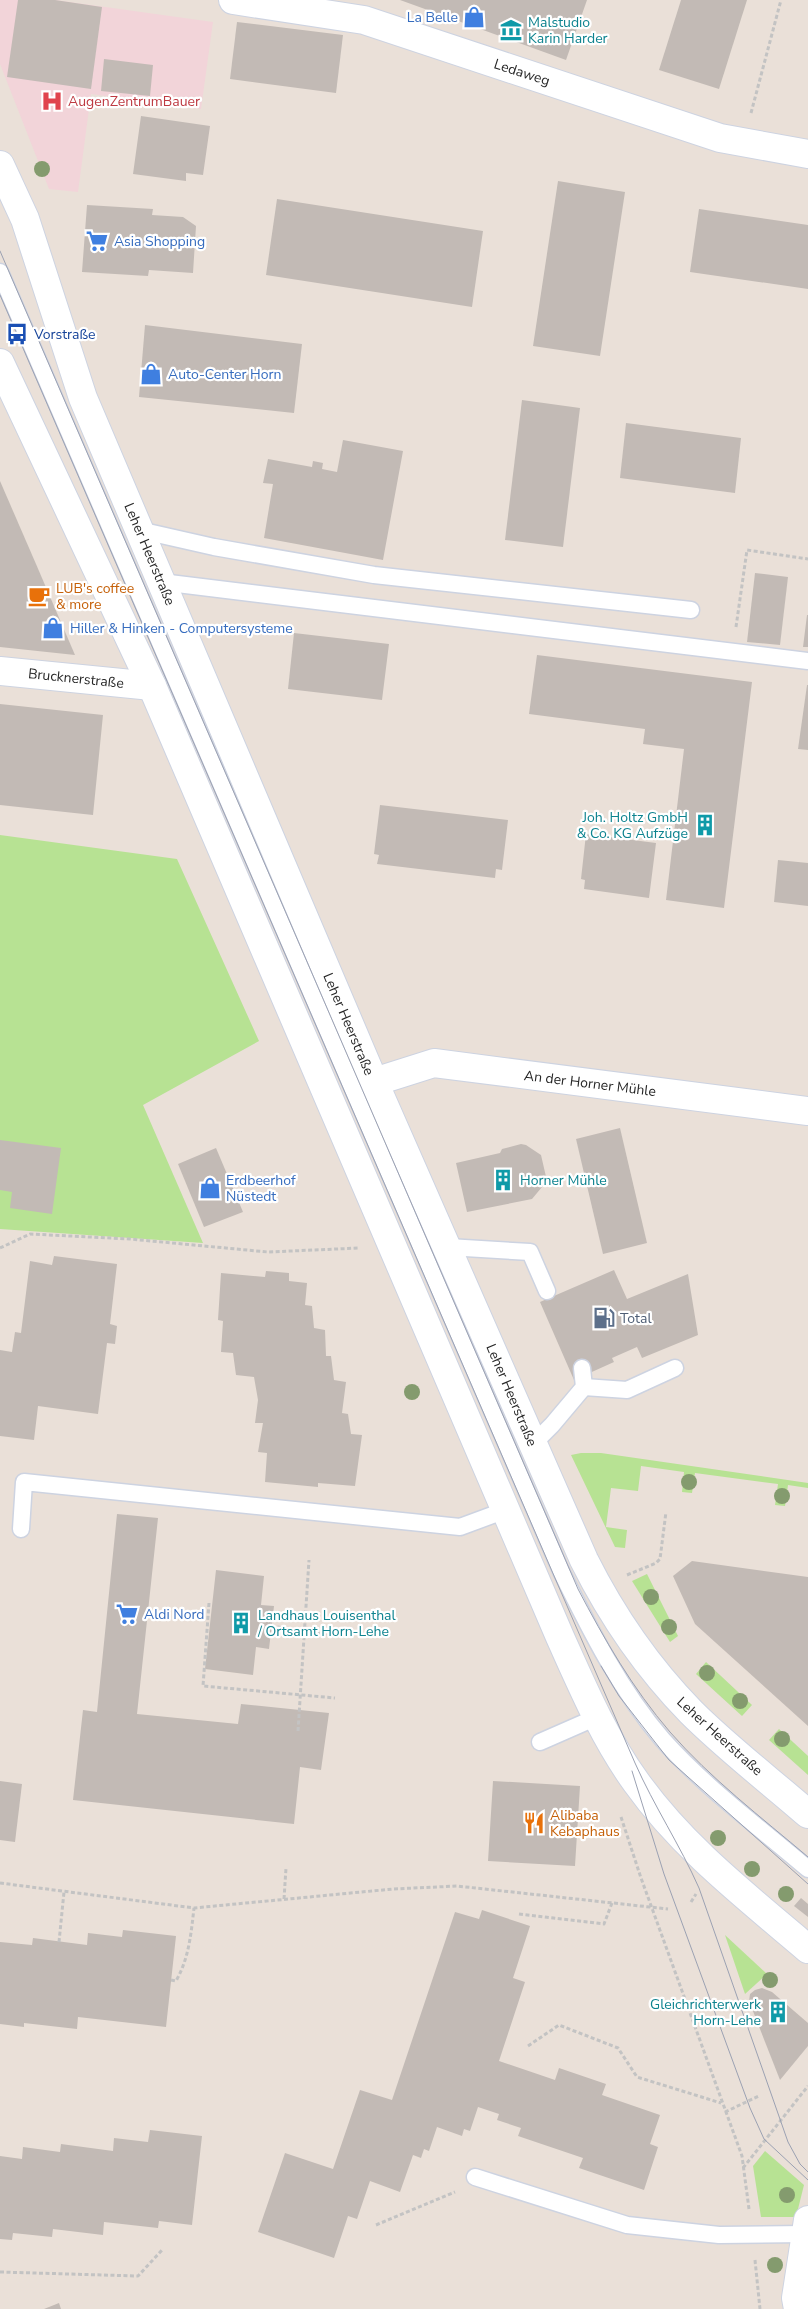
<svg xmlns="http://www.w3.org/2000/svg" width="808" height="2309" viewBox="0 0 808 2309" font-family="'Nunito Sans',sans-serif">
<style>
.medical{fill:#f2d4d9}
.green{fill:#b7e293}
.building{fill:#c2bab5}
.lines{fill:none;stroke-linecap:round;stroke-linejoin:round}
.service-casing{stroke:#cdd3e1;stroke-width:19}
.minor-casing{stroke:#cdd3e1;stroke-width:30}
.secondary-casing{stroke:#cdd3e1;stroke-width:30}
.path{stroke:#c3c3c3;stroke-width:3;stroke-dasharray:4 2.5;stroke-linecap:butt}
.service{stroke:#fff;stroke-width:16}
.minor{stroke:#fff;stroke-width:28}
.secondary{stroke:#fff;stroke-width:28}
.tram{stroke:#9ba1b2;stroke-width:1}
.tree{fill:#849b6e}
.labels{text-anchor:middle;stroke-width:4.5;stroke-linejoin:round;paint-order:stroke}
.shop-label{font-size:14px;fill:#366cbe;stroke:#fff;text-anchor:start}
.culture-label{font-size:14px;fill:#0d838f;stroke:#fff;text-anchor:start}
.street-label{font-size:14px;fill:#272727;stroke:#fff}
.health-label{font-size:14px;fill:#be3a42;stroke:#fff;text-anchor:start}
.transit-label{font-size:14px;fill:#164399;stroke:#fff;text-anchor:start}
.food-label{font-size:14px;fill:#c56008;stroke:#fff;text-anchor:start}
.service-label{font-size:14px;fill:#4e5e75;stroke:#fff;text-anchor:start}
</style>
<rect width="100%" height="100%" fill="#eae0d8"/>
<path class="medical" d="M0,0H55L213,22L201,109L91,94L78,192L49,189L0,64Z"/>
<g class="green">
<path d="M0,835L177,859L259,1041L143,1105L203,1243L0,1229Z"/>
<path d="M581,1453H601L808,1483V1488L788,1485L785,1506L775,1505L778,1484L695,1473L692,1493L682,1492L684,1472L641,1466L638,1491L611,1488L606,1527L627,1530L625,1548L615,1547L571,1455Z"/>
<path d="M647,1574L678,1636L670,1642L632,1581Z"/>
<path d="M706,1662L752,1705L742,1716L696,1674Z"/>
<path d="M779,1729L808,1756V1775L769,1740Z"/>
<path d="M725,1935L767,1974L745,1994Z"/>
<path d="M765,2151L804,2185L796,2217H761L753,2166Z"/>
</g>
<g class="building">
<path d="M18,0H55L102,7L91,89L7,77Z"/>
<path d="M400,0H587L566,60Z"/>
<path d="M681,0H747L719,89L659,70Z"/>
<path d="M237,22L343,35L336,93L230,79Z"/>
<path d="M104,59L153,65L150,96L101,91Z"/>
<path d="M141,116L210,126L203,175L186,173V181L133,174Z"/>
<path d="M558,181L625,192L600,356L533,346Z"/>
<path d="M277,199L483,231L472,307L266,275Z"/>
<path d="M87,205L153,209L152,215L183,217L196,226L193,273L149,270L148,276L82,272Z"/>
<path d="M699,209L808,225V289L690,272Z"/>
<path d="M145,325L302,344L294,413L139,397Z"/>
<path d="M522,400L580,408L563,547L505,540Z"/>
<path d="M626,423L741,438L735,493L620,478Z"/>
<path d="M343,440L403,451L383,560L264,538L273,484L263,483L268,459L312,467L313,461L323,463L322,469L337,472Z"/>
<path d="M0,481L36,564L75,655L0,647Z"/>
<path d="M755,573L788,577L780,645L747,642Z"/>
<path d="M807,615H808V647H803Z"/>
<path d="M294,633L389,644L382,700L288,689Z"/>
<path d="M537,655L752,682L724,908L666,900L684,749L643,744L645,729L529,714Z"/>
<path d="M807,685H808V750L798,749Z"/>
<path d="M0,704L103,715L93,815L0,805Z"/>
<path d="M380,805L508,820L502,870L496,869L495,878L377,864L379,855L374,854Z"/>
<path d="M586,834L656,843L649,898L584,889L585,880L581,879Z"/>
<path d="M778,860L808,863V906L774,902Z"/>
<path d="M620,1128L647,1243L603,1254L576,1139Z"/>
<path d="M0,1140L61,1148L52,1214L10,1208L12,1192L0,1190Z"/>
<path d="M521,1144L526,1145L541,1155L547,1181L532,1199L467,1212L456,1163L500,1153L502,1149Z"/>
<path d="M216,1148L243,1212L204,1227L178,1164Z"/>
<path d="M54,1256L117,1264L110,1324L117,1326L115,1344L107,1343L98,1414L38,1406L34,1440L0,1436V1350L12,1352L15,1332L21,1333L30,1261L52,1265Z"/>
<path d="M614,1270L627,1299L688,1274L698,1335L642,1358L637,1347L612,1358L614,1362L574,1380L540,1302Z"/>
<path d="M266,1271L289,1273V1281L307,1283L305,1305L312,1306L314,1328L325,1330L326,1356H331L334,1380L346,1382L342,1413L348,1414L351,1434L362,1435L355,1486L318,1483V1487L265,1482L267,1453L258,1452L263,1423H255L258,1400L254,1377L236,1375L233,1353L221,1352L223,1321L218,1320L221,1273L265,1277Z"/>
<path d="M117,1514L158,1518L137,1714L238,1724L241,1704L329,1713L321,1770L300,1767L294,1824L73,1800L83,1710L97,1712Z"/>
<path d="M692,1561L808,1577V1726L695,1624L673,1576Z"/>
<path d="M216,1570L264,1576L261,1605L274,1606L269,1649L256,1647L253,1675L205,1669Z"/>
<path d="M0,1781L22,1784L15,1842L0,1840Z"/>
<path d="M493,1781L580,1786L575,1866L488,1861Z"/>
<path d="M801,1898L808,1904V1917L794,1906Z"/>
<path d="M482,1910L530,1926L513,1978L525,1982L499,2061L555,2080L559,2068L606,2084L602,2095L660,2115L650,2144L658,2147L644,2190L579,2168L583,2158L518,2136L521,2128L497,2120L499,2114L478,2107L470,2131L464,2129L462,2136L437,2127L429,2151L424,2149L421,2158L413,2155L400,2192L370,2181L357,2219L348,2216L334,2258L258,2232L285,2153L333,2169L360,2090L392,2100L455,1912L479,1919Z"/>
<path d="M123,1930L176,1936L166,2027L78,2017L77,2029L24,2023V2027L0,2024V1942L32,1945L33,1938L87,1945L88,1933L122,1937Z"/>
<path d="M762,1988L772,1992L808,2023V2046L780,2080L749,2001L750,1994L755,1990Z"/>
<path d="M150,2130L202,2136L192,2225L159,2221L158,2228L104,2222L103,2235L53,2229L52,2237L13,2233L12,2240L0,2239V2156L22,2159L23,2147L60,2152L61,2144L113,2151L114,2138L148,2142Z"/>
<path d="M59,2303L61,2309H44Z"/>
</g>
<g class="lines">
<g class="service-casing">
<g id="service">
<path d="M0,272L561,1571C590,1630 620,1690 663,1740C706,1788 759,1827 808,1869"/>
<path d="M139,530L214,547L374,575L691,610"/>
<path d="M161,582L808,661"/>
<path d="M448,1247L530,1252L547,1291"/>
<path d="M584,1387L627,1390L675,1368"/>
<path d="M533,1444L552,1425L584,1387L582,1368"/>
<path d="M21,1529L24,1482L460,1527L506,1510"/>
<path d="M540,1742L597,1717"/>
<path d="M475,2177L627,2225L719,2235L805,2234"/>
</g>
</g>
<g class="minor-casing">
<g id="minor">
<path d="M233,0L364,20L720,138L808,154"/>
<path d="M0,671L152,686"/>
<path d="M374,1082L434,1063L808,1111"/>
</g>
</g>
<g class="secondary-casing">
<g id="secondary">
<path d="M0,165L25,219L83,398L374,1082L584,1560C612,1616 647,1667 691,1712C727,1748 769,1780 808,1814"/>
<path d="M0,363L152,686L560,1637C582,1686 604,1738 636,1782C683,1848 747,1897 808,1949"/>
<path d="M798,2309L796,2298L808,2220"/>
</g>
</g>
<g class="path">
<path d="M751,113L781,0"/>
<path d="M736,627L747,550L808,559"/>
<path d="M0,1248L30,1234L130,1239L268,1252L359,1248"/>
<path d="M627,1575L656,1563L660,1559L666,1512"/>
<path d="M209,1603L203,1686L335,1698"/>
<path d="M271,1626L333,1636"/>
<path d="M298,1731L309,1560"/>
<path d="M621,1817L641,1878L742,2156L749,2209"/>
<path d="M0,1883L194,1908L393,1889L457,1886L668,1909"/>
<path d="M284,1899L286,1868"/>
<path d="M691,1902L696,1894"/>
<path d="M519,1914L604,1924L612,1903"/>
<path d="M59,1942L64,1892"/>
<path d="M171,1980L176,1981C189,1958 191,1934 194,1908"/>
<path d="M528,2046L559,2025L618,2048L637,2077L721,2103"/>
<path d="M725,2112L759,2096"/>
<path d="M743,2168L808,2086"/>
<path d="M376,2225L455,2192"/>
<path d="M755,2260L760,2309"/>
<path d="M0,2272L138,2276L163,2249"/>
</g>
<use href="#service" class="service"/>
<use href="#minor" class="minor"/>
<use href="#secondary" class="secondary"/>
<g class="tram">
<path d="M0,251L578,1589C604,1639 633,1689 670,1732C710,1778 762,1818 808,1857"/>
<path d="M0,295L635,1763C654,1806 680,1845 699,1888L788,2142L800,2164L808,2172"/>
<path d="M601,1666L619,1696L669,1760L808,1884"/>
<path d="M632,1771L664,1874L750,2108L764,2139L808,2180"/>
</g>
</g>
<g class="tree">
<circle cx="42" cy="169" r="8"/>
<circle cx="412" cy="1392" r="8"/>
<circle cx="689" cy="1482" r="8"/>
<circle cx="782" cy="1496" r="8"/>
<circle cx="651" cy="1597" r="8"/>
<circle cx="669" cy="1627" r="8"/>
<circle cx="707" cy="1673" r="8"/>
<circle cx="740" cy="1701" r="8"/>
<circle cx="782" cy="1739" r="8"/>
<circle cx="718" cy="1838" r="8"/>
<circle cx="752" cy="1869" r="8"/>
<circle cx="786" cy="1894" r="8"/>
<circle cx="770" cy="1980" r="8"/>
<circle cx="787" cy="2195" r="8"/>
<circle cx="775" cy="2265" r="8"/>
</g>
<defs>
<g id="shop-bare" transform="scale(1.725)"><path d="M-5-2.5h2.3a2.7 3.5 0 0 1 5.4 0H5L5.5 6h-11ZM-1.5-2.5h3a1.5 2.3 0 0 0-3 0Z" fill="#3f7fe0" stroke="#fff" stroke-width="2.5" paint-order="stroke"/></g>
<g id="museum-bare" transform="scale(1.725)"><path d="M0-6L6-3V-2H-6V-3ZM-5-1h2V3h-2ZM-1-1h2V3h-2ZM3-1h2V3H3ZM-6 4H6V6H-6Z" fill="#0f9aa8" stroke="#fff" stroke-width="2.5" paint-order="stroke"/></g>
<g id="hospital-bare" transform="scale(1.725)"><path d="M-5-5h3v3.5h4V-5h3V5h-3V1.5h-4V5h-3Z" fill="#e0444e" stroke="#fff" stroke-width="2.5" paint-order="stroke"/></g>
<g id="supermarket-bare" transform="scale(1.725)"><path d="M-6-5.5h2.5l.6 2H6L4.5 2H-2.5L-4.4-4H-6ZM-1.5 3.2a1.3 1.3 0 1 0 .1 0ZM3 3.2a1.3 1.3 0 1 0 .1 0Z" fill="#3f7fe0" stroke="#fff" stroke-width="2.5" paint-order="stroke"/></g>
<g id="bus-bare" transform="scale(1.725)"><path d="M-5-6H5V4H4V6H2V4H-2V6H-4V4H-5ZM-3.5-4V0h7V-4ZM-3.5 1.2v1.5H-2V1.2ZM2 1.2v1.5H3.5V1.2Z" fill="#1a4fb4" stroke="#fff" stroke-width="2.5" paint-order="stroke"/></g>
<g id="cafe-bare" transform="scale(1.725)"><path d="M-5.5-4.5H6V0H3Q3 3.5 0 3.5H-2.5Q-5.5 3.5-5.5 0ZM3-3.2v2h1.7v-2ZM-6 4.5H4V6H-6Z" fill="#e8710a" stroke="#fff" stroke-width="2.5" paint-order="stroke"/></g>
<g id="building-bare" transform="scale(1.725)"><path d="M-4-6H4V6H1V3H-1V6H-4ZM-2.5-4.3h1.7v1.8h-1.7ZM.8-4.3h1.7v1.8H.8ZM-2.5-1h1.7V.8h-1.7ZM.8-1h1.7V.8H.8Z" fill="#0f9aa8" stroke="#fff" stroke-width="2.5" paint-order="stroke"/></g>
<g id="fuel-bare" transform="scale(1.725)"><path d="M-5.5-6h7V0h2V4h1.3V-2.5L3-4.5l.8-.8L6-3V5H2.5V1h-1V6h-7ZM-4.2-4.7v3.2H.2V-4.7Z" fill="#5c6f8a" stroke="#fff" stroke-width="2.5" paint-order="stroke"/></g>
<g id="restaurant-bare" transform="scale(1.725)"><path d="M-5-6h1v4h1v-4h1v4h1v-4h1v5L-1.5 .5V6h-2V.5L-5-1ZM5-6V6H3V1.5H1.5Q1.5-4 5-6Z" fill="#e8710a" stroke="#fff" stroke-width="2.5" paint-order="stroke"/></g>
</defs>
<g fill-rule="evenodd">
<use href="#shop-bare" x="474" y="17"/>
<use href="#museum-bare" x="511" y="30"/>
<use href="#hospital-bare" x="52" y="101"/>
<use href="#supermarket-bare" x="97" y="241"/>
<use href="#bus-bare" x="17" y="334"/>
<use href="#shop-bare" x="151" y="374"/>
<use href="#cafe-bare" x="39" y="596"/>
<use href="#shop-bare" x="53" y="628"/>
<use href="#building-bare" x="705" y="825"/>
<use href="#building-bare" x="503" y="1180"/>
<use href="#shop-bare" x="210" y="1188"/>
<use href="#fuel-bare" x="604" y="1318"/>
<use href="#supermarket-bare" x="127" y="1614"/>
<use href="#building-bare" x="241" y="1623"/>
<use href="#restaurant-bare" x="534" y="1823"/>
<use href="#building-bare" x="778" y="2012"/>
</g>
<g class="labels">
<g class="shop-label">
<text x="458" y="22" text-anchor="end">La Belle</text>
<text x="114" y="246">Asia Shopping</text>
<text x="168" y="379">Auto-Center Horn</text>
<text x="70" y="633">Hiller &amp; Hinken - Computersysteme</text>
<text x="226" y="1185">Erdbeerhof<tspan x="226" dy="16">Nüstedt</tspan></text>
<text x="144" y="1619">Aldi Nord</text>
</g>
<g class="culture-label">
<text x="528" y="27">Malstudio<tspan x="528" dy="16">Karin Harder</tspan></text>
<text x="688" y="822" text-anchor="end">Joh. Holtz GmbH<tspan x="688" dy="16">&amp; Co. KG Aufzüge</tspan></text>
<text x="520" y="1185">Horner Mühle</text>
<text x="258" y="1620">Landhaus Louisenthal<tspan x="258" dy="16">/ Ortsamt Horn-Lehe</tspan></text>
<text x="761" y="2009" text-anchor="end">Gleichrichterwerk<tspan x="761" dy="16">Horn-Lehe</tspan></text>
</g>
<g class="street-label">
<text transform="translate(522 72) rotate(18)" y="5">Ledaweg</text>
<text transform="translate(150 554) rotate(67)" y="5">Leher Heerstraße</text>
<text transform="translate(76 678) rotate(6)" y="5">Brucknerstraße</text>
<text transform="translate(349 1024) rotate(67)" y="5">Leher Heerstraße</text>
<text transform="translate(590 1083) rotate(7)" y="5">An der Horner Mühle</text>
<text transform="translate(512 1395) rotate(67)" y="5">Leher Heerstraße</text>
<text transform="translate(720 1736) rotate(42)" y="5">Leher Heerstraße</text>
</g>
<g class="health-label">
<text x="68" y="106">AugenZentrumBauer</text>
</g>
<g class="transit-label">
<text x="34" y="339">Vorstraße</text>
</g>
<g class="food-label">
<text x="56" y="593">LUB's coffee<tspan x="56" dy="16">&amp; more</tspan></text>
<text x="550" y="1820">Alibaba<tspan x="550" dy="16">Kebaphaus</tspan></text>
</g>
<g class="service-label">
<text x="620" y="1323">Total</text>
</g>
</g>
</svg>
